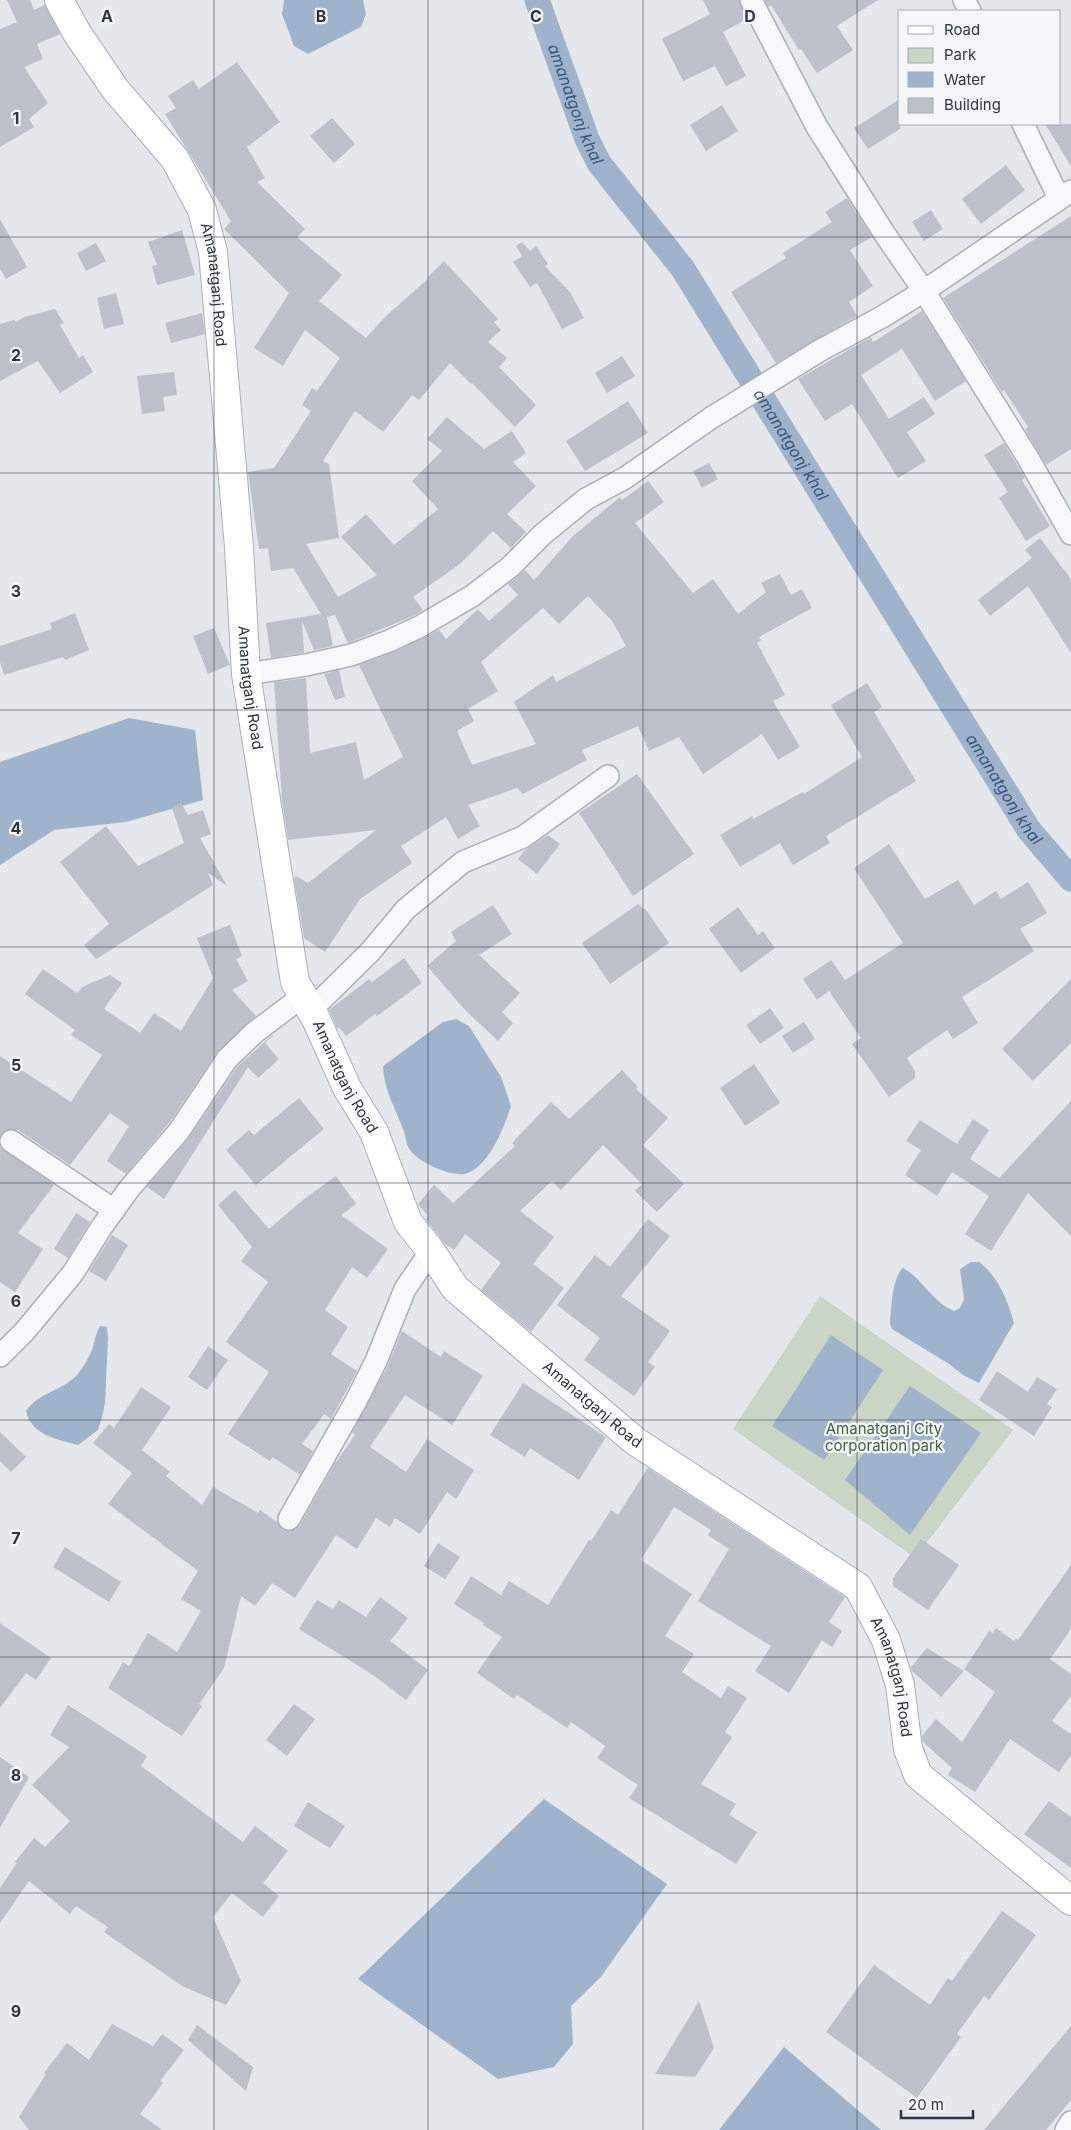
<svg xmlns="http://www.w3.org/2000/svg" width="1071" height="2130" viewBox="0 0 1071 2130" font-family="Inter,sans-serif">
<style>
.green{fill:#c9d6c5}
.water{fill:#9fb4cc}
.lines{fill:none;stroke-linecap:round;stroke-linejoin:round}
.canal{stroke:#9fb4cc;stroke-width:25}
.building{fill:#bbc0ca;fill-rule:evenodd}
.street-casing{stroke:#a9aeb7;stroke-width:24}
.secondary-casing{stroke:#a9aeb7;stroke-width:30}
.street{stroke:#f7f8fa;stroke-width:21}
.secondary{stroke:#fff;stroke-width:28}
.grid{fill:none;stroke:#2b3445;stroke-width:1;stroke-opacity:0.55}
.labels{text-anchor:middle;stroke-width:4.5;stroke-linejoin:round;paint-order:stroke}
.street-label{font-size:15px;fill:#2b3445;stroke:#f4f6f9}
.park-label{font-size:15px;fill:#3f6138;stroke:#f4f6f9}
.water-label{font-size:16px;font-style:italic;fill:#34527a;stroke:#f4f6f9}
.grid-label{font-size:16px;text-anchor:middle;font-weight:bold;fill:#2b3445;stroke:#f4f6f9;stroke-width:4.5;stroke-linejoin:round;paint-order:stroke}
</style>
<rect width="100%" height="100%" fill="#e4e7ec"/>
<path class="green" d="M820,1296L1013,1430L915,1558L733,1429Z"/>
<g class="water">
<path d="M284,0H363L366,14L361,27L308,54L294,46L282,14Z"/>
<path d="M129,718L195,730L203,800L126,822L54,830L0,865V762Z"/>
<path d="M456,1019L469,1026L501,1077L511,1106C504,1127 491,1163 468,1173C454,1179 418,1162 410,1150C406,1145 406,1137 404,1132C396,1109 384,1091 383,1066L443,1022Z"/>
<path d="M971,1262H979C998,1276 1008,1301 1014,1323L979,1383L963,1375L949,1364L892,1329L890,1324C891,1310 892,1278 903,1268C923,1279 932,1302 954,1311L960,1308L964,1299L960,1269Z"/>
<path d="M100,1326L107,1327L108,1338L105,1403L102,1417L98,1430L78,1445C57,1439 32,1436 26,1411C39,1392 62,1391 77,1375C82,1369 88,1359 91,1352C95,1344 95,1334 100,1326Z"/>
<path d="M831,1335L883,1370L824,1460L772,1426Z"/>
<path d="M910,1386L981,1433L910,1535L845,1480Z"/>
<path d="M544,1799L667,1884L600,1978L571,2006L573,2044L554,2067L498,2079L358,1979Z"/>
<path d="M784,2047L881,2130H719Z"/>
</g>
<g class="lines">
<path class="canal" id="s1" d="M537,0L587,139L599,163L683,269L1029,830L1071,879"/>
</g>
<g class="building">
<path d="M7,0H30L34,10L45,5L60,34L37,44L43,59L24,67L48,103L29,119L34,127L0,147V29L17,22Z"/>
<path d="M703,0H739L747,19L723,32L746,76L726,86L715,66L683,81L662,39L710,14Z"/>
<path d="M765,0H878L837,26L853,50L817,73L801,49L799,50L771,5L768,7Z"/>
<path d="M237,62L280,122L247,147L265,178L257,182L305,229L297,237L342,275L319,301L366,338L386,316L429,278L428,277L444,261L498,319L494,322L501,330L488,342L507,358L499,367L536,405L515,427L472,383L471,384L450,363L419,400L412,395L383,432L355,411L323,461L329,464L339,538L306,544L338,597L377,575L341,537L366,514L394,545L438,509L412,481L442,451L427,439L447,417L484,449L512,431L526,453L513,462L536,486L507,514L526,532L511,548L493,531L460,564L413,597L423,610L413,616L348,643L335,615L327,617L333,646L314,650L302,621L304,653L271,658L266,623L321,614L293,568L271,571L268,548L259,549L248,472L274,468L311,411L302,405L312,388L317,391L340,358L305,330L283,366L254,348L289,293L224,229L231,221L165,114L176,108L168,96L193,80L199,89Z"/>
<path d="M900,99V129L868,149L854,128Z"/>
<path d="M722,105L738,131L706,151L690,125Z"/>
<path d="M332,118L355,144L334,163L310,136Z"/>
<path d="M1045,124H1071V166Z"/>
<path d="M1006,165L1025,190L981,224L962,199Z"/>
<path d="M847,198L872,237L850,250L873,286L849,302L857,316L776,363L731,292L786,258L783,253L832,222L825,212Z"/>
<path d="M931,210L943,229L924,241L912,222Z"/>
<path d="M1071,216V449L1046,465L1025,429L1028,427L1004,390L1002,392L987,368L943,298Z"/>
<path d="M0,219L27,267L6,279L0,269Z"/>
<path d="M182,230L195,275L157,285L152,266L157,265L148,242Z"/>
<path d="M522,242L530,251L536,246L548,264L545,266L570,292L584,318L562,329L537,283L530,287L513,262L522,256L516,246Z"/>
<path d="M96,243L106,261L86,271L77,253Z"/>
<path d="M116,293L124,324L104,329L97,298Z"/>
<path d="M55,309L64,323L60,325L79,358L83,355L93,372L60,393L38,361L0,381V324L14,320L16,322L24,317Z"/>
<path d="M922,311L966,381L935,401L902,349L861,375L889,419L924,397L935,414L907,432L926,461L898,478L852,404L825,421L798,379L871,337L873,342L875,341Z"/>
<path d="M202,313L205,334L171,343L165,323Z"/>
<path d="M622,356L635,376L607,393L595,373Z"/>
<path d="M174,372L177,395L163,397L165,411L142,414L137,376Z"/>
<path d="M628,401L648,433L585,471L566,441Z"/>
<path d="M1004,443L1025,478L1022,480L1050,526L1026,541L999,498L1008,492L984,455Z"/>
<path d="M709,463L718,479L702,488L693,471Z"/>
<path d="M648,481L664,502L635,523L693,593L713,579L738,614L766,592L761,583L780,574L791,595L802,589L812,608L759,637L761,640L757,643L785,695L773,701L800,747L778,760L762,734L703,774L679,737L649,751L638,726L582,750L587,760L523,794L517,788L468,805L480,826L458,839L446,817L401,846L412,863L360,899L325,952L304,938L294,879L296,876L308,883L376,830L288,840L282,800L274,682L306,678L310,753L356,742L364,780L403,757L359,665L394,652L439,630L446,639L478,609L489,621L518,595L508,584L525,570L534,580L573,536L620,497L622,500ZM588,596L612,621L626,646L556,682L553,675L514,702L536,744L472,765L457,731L474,721L468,709L498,691L481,662L543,608L559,624Z"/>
<path d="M1040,538L1071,579V653L1028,586L990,616L978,600L1032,558L1025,550Z"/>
<path d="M75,613L89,650L65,660L63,657L4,675L0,662V646L52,629L50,623Z"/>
<path d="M214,628L230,665L208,674L193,636Z"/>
<path d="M339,670L345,697L335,700L324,674Z"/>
<path d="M867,683L882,707L874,712L916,781L826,836L830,843L793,865L780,843L740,867L720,835L752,816L753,819L803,792L804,794L862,757L831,705Z"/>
<path d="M637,774L694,854L633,896L579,813Z"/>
<path d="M181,803L188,815L203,810L211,834L200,838L227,886L208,873L213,885L96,959L84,945L109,924L60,862L106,826L138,866L184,843L172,808Z"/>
<path d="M548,835L560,844L537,874L518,859L525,850Z"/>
<path d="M889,844L925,899L958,880L974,905L996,891L1001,899L1028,882L1047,913L1020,929L1034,951L962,997L978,1023L953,1039L947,1030L907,1058L915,1071V1078L889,1097L852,1044L861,1038L829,991L817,1000L803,979L831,960L845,980L903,943L854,868Z"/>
<path d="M638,904L646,910L669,943L610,984L582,943Z"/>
<path d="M493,905L512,934L479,955L520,993L502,1012L513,1023L498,1041L465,1010L427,966L456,941L451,932Z"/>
<path d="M738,907L758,935L763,931L775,948L741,973L709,929Z"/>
<path d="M230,925L242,956L236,959L248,981L232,990L256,1016L217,1052L169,1123L126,1174L107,1161L129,1126L110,1113L70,1165L18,1130H6L0,1136V1056L71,1102L102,1055L71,1035L75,1030L25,994L43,969L77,993L82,987L110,975L122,983L104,1009L140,1033L154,1013L181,1031L213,978L197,938Z"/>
<path d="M404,958L422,983L377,1016L375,1014L346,1036L339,1027L337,1028L329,1010L369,979L372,982Z"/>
<path d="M1071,979V1043L1033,1081L1002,1049Z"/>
<path d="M770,1008L784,1028L760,1044L746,1025Z"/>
<path d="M804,1022L815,1039L793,1053L782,1036Z"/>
<path d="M272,1035L273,1036L265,1043L279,1059L258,1078L248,1067L164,1199L147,1187L189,1138L237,1067Z"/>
<path d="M754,1064L780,1103L745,1126L720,1088Z"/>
<path d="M622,1070L638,1087L636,1089L668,1118L643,1145L684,1184L657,1212L635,1191L642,1184L603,1145L561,1190L552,1181L520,1211L554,1237L533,1264L564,1288L531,1332L481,1290L501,1263L465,1234L454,1250L444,1243L426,1219L428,1216L418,1204L434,1185L453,1203L515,1146L512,1143L551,1102L569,1119Z"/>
<path d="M299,1098L324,1129L256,1185L226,1150L249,1130L254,1135Z"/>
<path d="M1071,1101V1236L1028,1193L991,1251L965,1234L989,1196L952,1172L937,1196L905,1175L921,1150L906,1141L920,1120L957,1144L973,1119L989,1130L970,1159L999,1178Z"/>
<path d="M0,1147L54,1185L18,1233L43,1249L15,1292L0,1282Z"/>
<path d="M336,1176L356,1204L341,1215L388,1249L367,1278L352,1267L325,1310L348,1327L331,1354L357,1371L331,1419L324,1414L302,1444L313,1451L300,1475L272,1457L270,1461L228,1434L269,1372L226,1342L268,1282L241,1261L252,1247L218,1205L235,1190L269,1229L304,1199Z"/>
<path d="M76,1213L90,1222L68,1258L54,1249Z"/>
<path d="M648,1219L670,1236L621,1296L670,1331L648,1362L655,1367L634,1396L584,1360L600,1338L557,1305L595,1255L610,1267Z"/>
<path d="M112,1235L128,1245L106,1281L89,1271Z"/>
<path d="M402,1331L441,1357L444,1351L483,1376L452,1425L405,1395L370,1447L406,1472L427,1439L474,1470L456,1499L447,1492L420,1534L395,1518L390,1527L376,1518L357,1549L336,1535L295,1598L272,1583L255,1606L241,1596L224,1668L199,1704L202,1706L182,1736L108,1688L123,1662L129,1666L148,1633L177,1652L201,1611L181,1599L198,1571L108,1504L132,1473L93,1443L109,1424L114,1428L141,1387L171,1407L142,1450L170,1472L166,1476L202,1505L213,1487L258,1513L260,1510L278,1523L283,1530H295L300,1525L334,1465L355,1435L352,1433L387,1367Z"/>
<path d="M208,1346L228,1360L207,1390L188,1377Z"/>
<path d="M997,1371L1028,1392L1037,1377L1057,1389L1047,1404L1052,1407L1034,1436L979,1400Z"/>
<path d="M523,1383L606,1437L579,1480L530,1448L525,1457L490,1435Z"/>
<path d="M0,1432L26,1457L11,1472L0,1461Z"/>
<path d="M648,1468L845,1597L829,1622L842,1631L832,1647L822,1640L789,1693L755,1671L771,1646L698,1601L729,1549L708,1535L711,1530L674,1507L641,1560L692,1594L665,1636L694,1654L682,1672L721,1698L728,1686L747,1698L725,1732L732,1737L701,1784L736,1804L729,1815L757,1832L736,1864L629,1798L638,1785L597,1758L605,1746L571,1722L567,1728L517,1695L514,1699L477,1673L502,1637L483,1625L484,1623L454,1604L471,1576L501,1595L509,1581L548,1605L589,1540L591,1541L611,1510L618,1515Z"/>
<path d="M921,1539L959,1565L928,1610L893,1586V1578Z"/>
<path d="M438,1543L460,1557L445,1579L424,1566Z"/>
<path d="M65,1547L121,1582L109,1602L53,1567Z"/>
<path d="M1071,1565V1629L1050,1659L1071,1674V1696L1052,1721L1071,1734V1755L1059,1772L1010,1739L975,1792L948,1775L952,1768L923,1742L922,1736L936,1719L962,1742L995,1692L964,1669L989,1631L993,1633L996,1628L1014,1641L1016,1638L1018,1640Z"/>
<path d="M380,1597L408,1618L390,1641L428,1670L406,1700L373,1675L299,1629L317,1600L333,1609L339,1600L366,1617Z"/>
<path d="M0,1623L51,1658L36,1680L26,1673L0,1708Z"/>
<path d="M927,1648L964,1671L941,1697L912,1671L911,1667Z"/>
<path d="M294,1704L315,1719L287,1756L266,1740Z"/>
<path d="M68,1705L147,1756L141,1766L243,1842L255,1826L288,1851L263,1883L279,1896L263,1917L232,1893L213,1917L241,1981L226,2005L182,1986L104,1932L108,1927L76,1906L70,1914L29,1881L0,1923V1888L17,1863L15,1862L34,1838L45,1847L70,1821L32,1785L69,1747L50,1735Z"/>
<path d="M0,1757L29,1777L0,1828Z"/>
<path d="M1049,1801L1071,1817V1868L1024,1834Z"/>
<path d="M308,1802L345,1826L330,1848L294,1826Z"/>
<path d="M1002,1911L1036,1935L989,2000L984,1996L957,2034L961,2037L917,2098L826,2032L874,1965L930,2005L948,1978L952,1981Z"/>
<path d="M699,2001L714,2048L695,2077L655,2074Z"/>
<path d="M112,2024L153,2046L162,2034L184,2050L160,2081L163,2083L140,2114L162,2130H29L19,2117L46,2074L44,2073L67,2043L89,2060Z"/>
<path d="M197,2025L253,2067L246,2091L188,2040Z"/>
<path d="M1071,2026V2100L1046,2130H984Z"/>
</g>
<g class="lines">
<g class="street-casing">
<g id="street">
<path d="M751,0L817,127L884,233L924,291L1028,458L1071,534"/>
<path d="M964,0L970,11"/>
<path d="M1023,124L1059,198"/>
<path d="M246,674L306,665L351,655L389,641L419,627L472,596L510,567L543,534L586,499L625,478L711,418L819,351L882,317L924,291L1071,191"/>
<path d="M311,1010L370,952L406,909L463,862L523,837L608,776"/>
<path d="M11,1141L114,1210"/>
<path d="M0,1356L25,1331L73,1273L101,1228L129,1189L179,1131L227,1059L254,1033L303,996"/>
<path d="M289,1519L356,1401L376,1361L405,1289L431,1251"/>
<path d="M1066,2130L1071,2122"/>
</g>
</g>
<g class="secondary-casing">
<g id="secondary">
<path id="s2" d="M59,0L77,33L115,89L175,159L202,210L213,252L239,547L246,674L295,982L316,1019L347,1088L374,1132L408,1222L431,1251L455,1288L635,1441L858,1587L886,1640L900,1685L908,1749L918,1775L1071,1901"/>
</g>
</g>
<use href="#street" class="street"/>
<use href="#secondary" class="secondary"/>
</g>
<path class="grid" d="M214,0V2130M428,0V2130M643,0V2130M857,0V2130M0,237H1071M0,473H1071M0,710H1071M0,947H1071M0,1183H1071M0,1420H1071M0,1657H1071M0,1893H1071"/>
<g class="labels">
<g class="street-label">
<text dy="5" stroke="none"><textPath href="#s2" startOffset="331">Amanatganj Road</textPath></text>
<text dy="5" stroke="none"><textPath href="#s2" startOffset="736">Amanatganj Road</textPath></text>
<text dy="5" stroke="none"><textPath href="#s2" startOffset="1141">Amanatganj Road</textPath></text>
<text dy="5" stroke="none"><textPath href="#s2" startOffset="1561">Amanatganj Road</textPath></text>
<text dy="5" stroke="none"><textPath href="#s2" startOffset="1981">Amanatganj Road</textPath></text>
</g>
<g class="park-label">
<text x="884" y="1434">Amanatganj City<tspan x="884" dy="17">corporation park</tspan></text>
</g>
<g class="water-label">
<text dy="6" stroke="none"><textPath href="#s1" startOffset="111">amanatgonj khal</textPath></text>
<text dy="6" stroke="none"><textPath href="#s1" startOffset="516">amanatgonj khal</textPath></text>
<text dy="6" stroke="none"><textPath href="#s1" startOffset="921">amanatgonj khal</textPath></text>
</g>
</g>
<g class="grid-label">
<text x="107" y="22">A</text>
<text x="321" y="22">B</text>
<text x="536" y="22">C</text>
<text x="750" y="22">D</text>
<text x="16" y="124">1</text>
<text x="16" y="361">2</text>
<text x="16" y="597">3</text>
<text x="16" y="834">4</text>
<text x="16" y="1071">5</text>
<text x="16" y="1307">6</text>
<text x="16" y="1544">7</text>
<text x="16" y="1781">8</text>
<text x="16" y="2017">9</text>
</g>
<rect x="898" y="10" width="162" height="115" fill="#f4f6f9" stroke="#a4a8b1"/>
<rect x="908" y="26" width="25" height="8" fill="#ffffff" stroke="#a4a8b1"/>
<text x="944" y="35" font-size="15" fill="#2b3445">Road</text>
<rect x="908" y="48" width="25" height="15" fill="#c9d6c5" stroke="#a4a8b1"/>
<text x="944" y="60" font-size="15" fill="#2b3445">Park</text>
<rect x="908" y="72" width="25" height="15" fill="#9fb4cc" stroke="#a4a8b1"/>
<text x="944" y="85" font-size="15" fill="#2b3445">Water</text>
<rect x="908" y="98" width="25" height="15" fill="#bbc0ca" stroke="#a4a8b1"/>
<text x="944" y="110" font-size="15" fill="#2b3445">Building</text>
<path d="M901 2110v8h72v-8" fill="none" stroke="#2b3445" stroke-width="2.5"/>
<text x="908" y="2110" font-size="15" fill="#2b3445" stroke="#f4f6f9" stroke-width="4" paint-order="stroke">20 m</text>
</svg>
